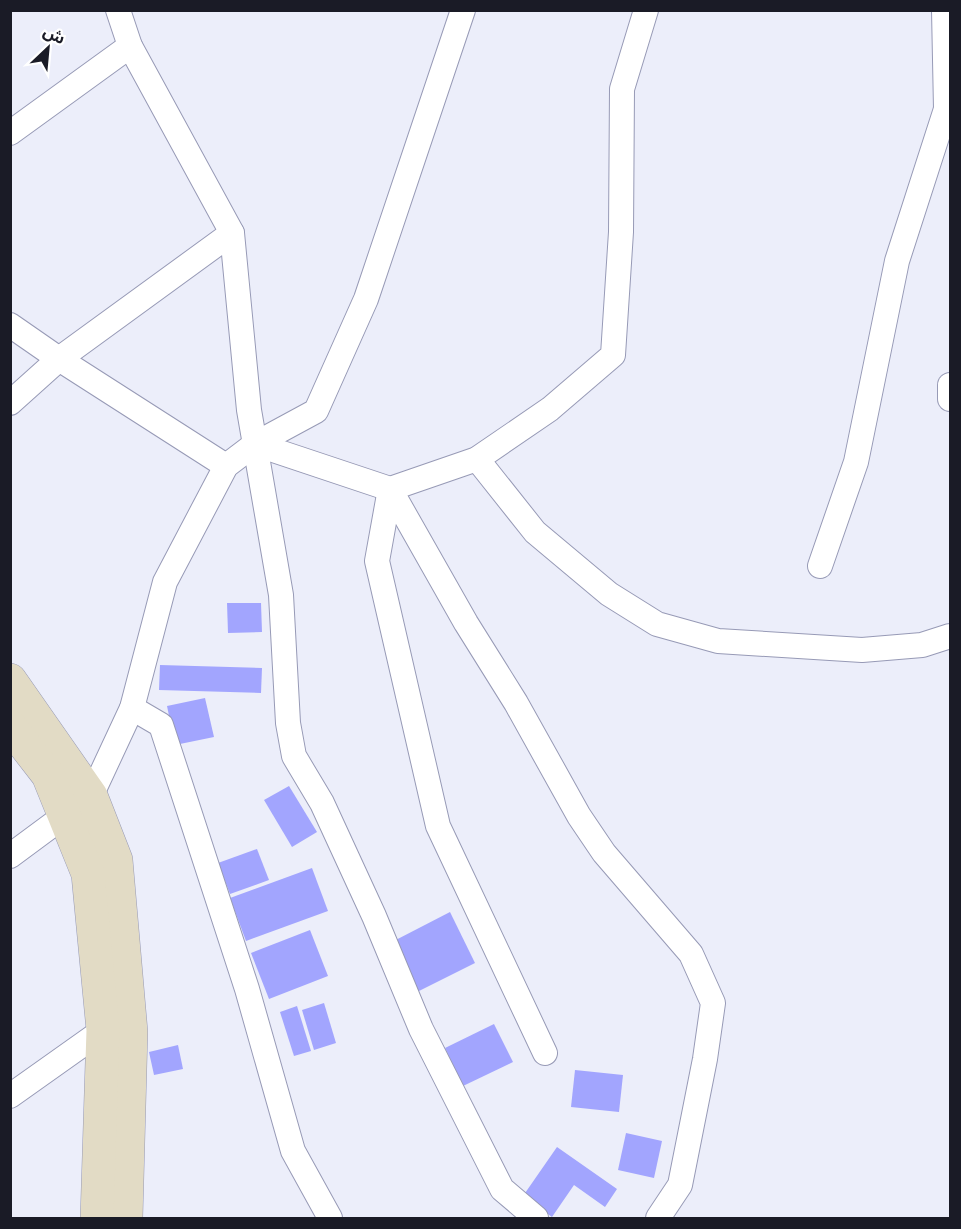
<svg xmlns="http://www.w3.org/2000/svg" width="961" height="1229" viewBox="0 0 961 1229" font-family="'DM Sans','Noto Sans Arabic',sans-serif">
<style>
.building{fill:#a2a5fe}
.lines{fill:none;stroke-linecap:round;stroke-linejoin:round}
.street-casing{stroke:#979ab6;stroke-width:26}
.secondary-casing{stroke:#979ab6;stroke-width:34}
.street{stroke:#fff;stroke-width:24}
.secondary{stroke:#e2dbc5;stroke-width:33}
</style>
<rect width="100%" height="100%" fill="#eceefa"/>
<g class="building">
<path d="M227,603H261L262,632L228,633Z"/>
<path d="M160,665L262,668L261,693L159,690Z"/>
<path d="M205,698L214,737L175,745L167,706Z"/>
<path d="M289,786L317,832L292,847L264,800Z"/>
<path d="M257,849L269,880L230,894L218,863Z"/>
<path d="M312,868L328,911L246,941L230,898Z"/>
<path d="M450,912L475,963L413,994L388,944Z"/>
<path d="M310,930L328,976L269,999L251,953Z"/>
<path d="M324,1003L336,1043L314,1050L302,1010Z"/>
<path d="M297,1006L311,1051L294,1056L280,1012Z"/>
<path d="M494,1024L513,1062L463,1086L445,1048Z"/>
<path d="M178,1045L183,1069L154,1075L149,1052Z"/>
<path d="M575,1070L623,1075L619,1112L571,1107Z"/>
<path d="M626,1133L662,1141L654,1178L618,1170Z"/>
<path d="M557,1147L617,1189L605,1207L574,1185L552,1217L523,1196Z"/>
</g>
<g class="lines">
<g class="street-casing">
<g id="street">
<path d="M118,10L130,46L232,233L249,410L281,595L288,723L294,756L322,803L374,916L421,1029L502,1189L536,1218"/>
<path d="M944,10L946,109L950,123"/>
<path d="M10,133L130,46"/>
<path d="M10,325L59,359L226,466"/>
<path d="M950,385V399"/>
<path d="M10,403L59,359L232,233"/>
<path d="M255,444L390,489L477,459L550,409L613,355L621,232L622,89L646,10"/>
<path d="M477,459L535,532L609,594L657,624L718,641L862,650L922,645L950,636"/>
<path d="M390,489L466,623L516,703L579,816L604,853L691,954L713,1003L705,1059L680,1185L658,1218"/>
<path d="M390,489L377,561L438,826L545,1053"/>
<path d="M820,566L856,462L897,261L946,109"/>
<path d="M132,708L161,725L247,989L293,1151L330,1218"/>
<path d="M10,856L91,796L132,708L165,582L226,466L255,444L316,411L366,299L463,10"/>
<path d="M10,1096L103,1030L114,1031"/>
</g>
</g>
<g class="secondary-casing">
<g id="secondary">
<path d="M10,680L91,796L116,860L131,1032L126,1218"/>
<path d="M10,726L48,775L88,874L103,1030L97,1218"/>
</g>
</g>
<use href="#street" class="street"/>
<use href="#secondary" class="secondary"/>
</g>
<rect width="961" height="1229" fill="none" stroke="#1a1b26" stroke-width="24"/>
<g transform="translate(48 48) rotate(26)" stroke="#ffffff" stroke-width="4.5" paint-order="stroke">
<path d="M0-4.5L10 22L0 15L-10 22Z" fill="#1a1b26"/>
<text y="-9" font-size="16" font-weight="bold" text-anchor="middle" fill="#1a1b26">ش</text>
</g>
</svg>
